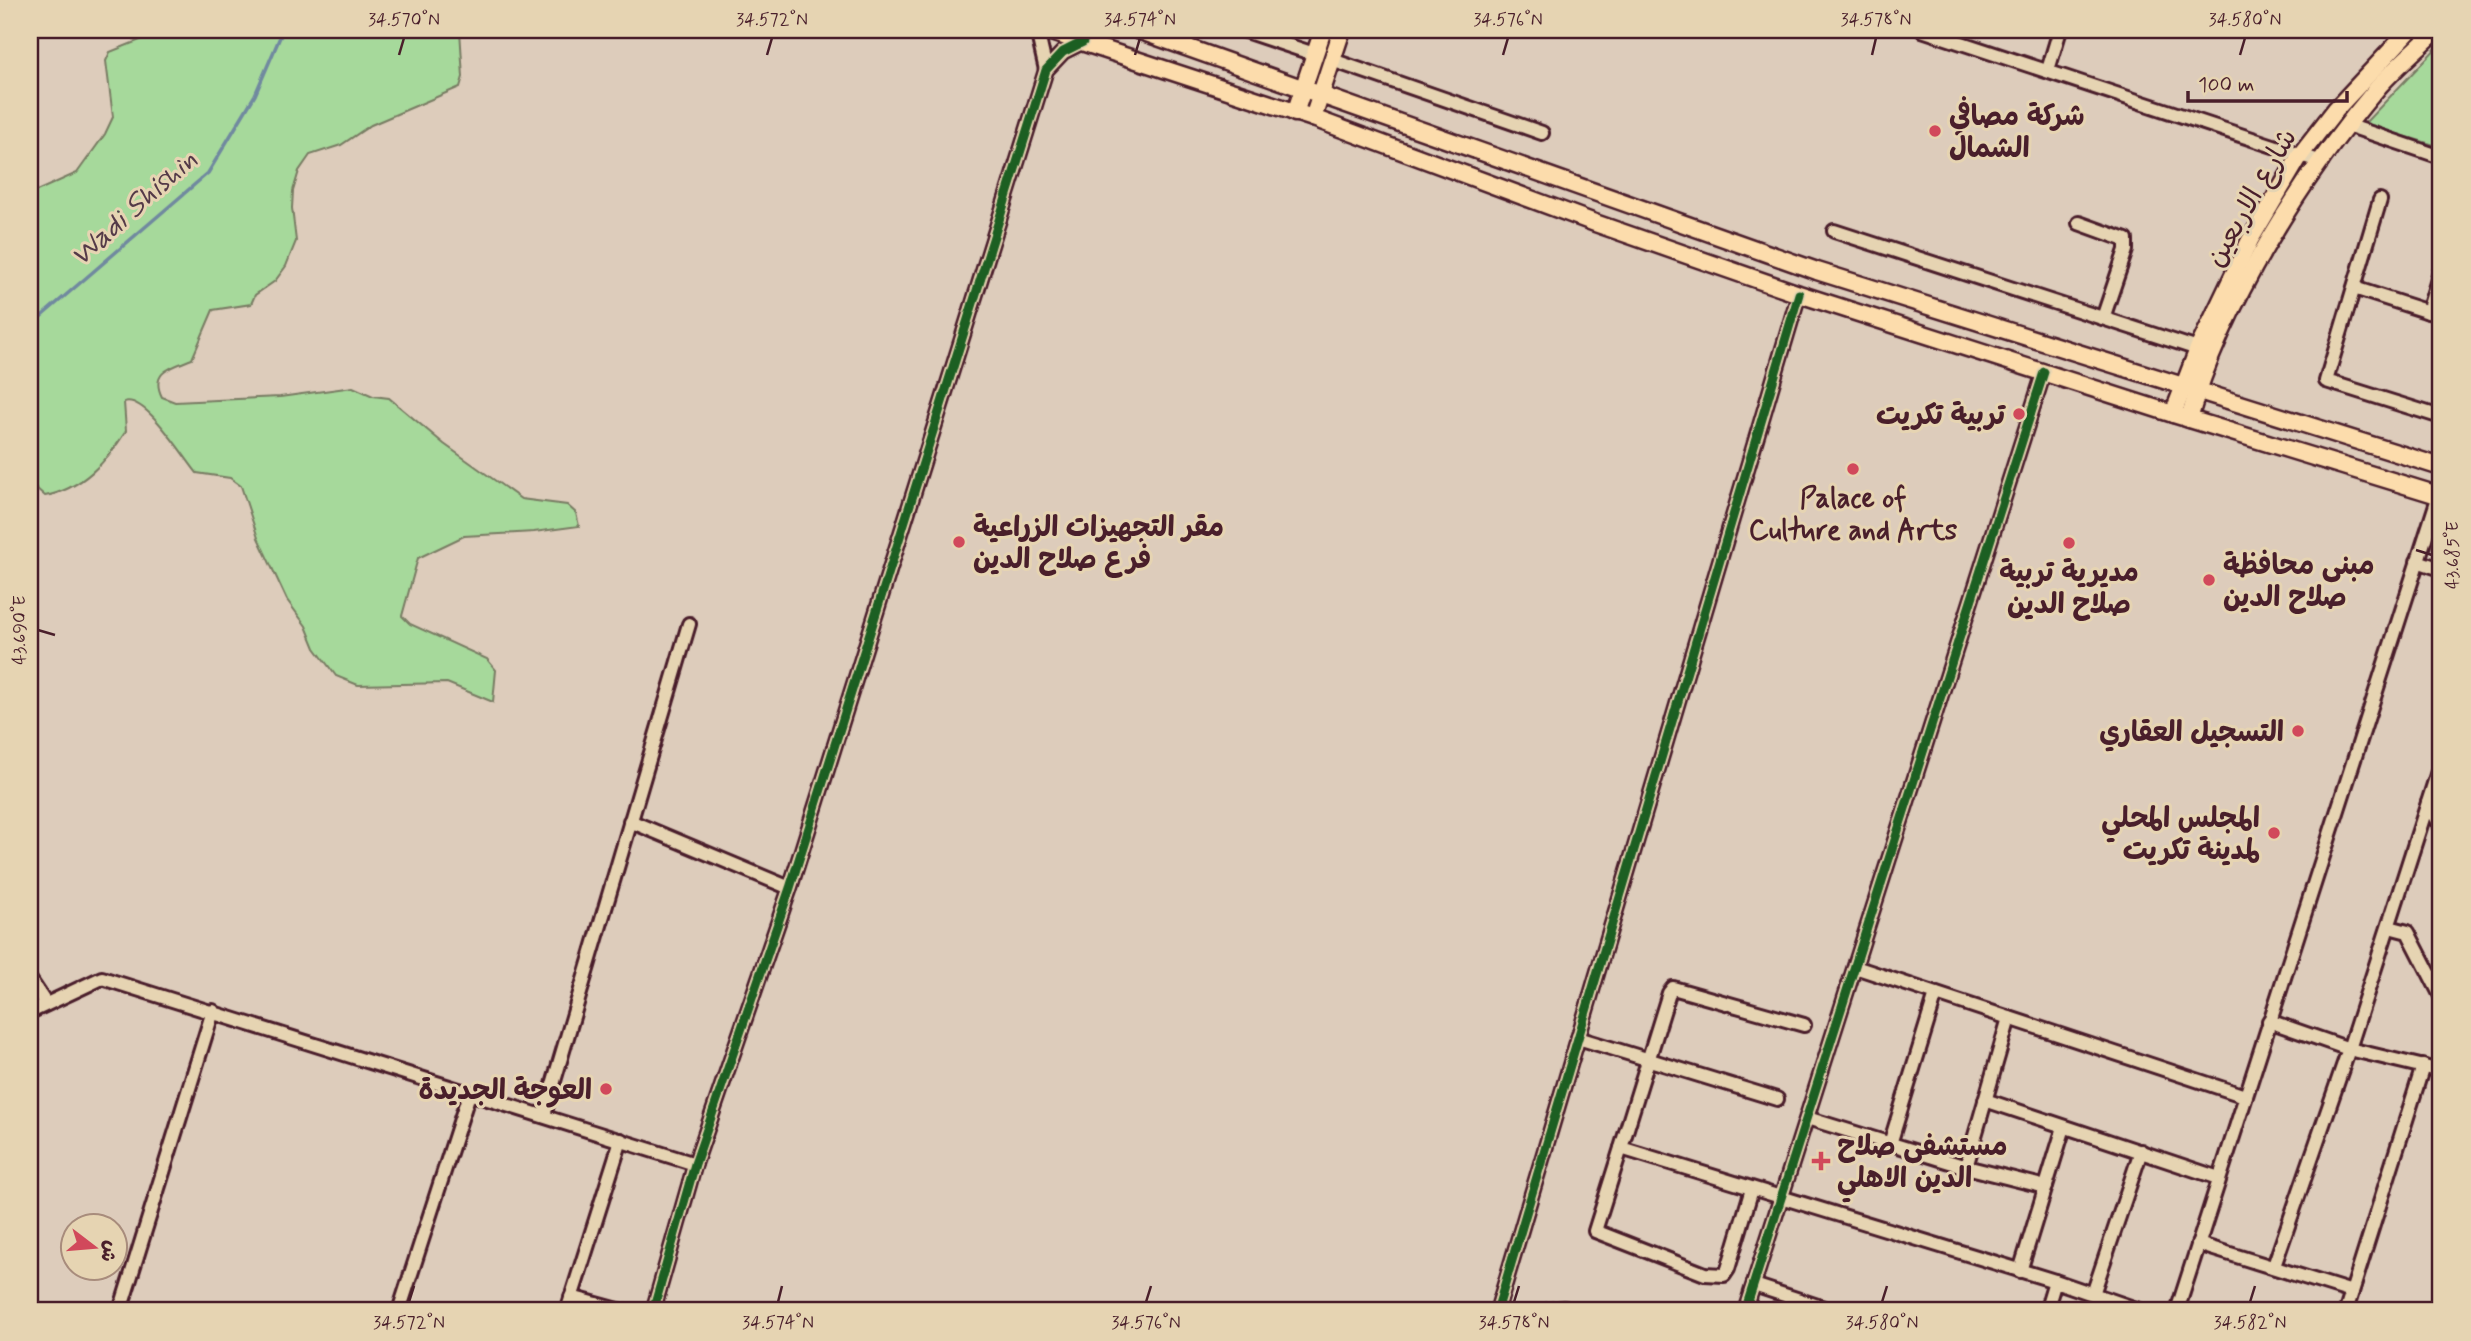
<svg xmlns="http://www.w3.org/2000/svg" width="2471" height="1341" viewBox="0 0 2471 1341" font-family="Mynerve,'Playpen Sans Arabic',sans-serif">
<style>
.green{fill:#a6d99b;stroke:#787c63;stroke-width:2}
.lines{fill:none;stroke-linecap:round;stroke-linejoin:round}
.stream{stroke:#70899f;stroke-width:3.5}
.minor-casing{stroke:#4a1f2b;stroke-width:18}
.major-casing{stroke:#4a1f2b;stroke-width:21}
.minor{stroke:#e6d4b2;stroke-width:12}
.major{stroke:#fcdcac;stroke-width:16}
.cycleway-casing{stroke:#e6d4b2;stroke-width:13}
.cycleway{stroke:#1b5e20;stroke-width:9}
.ticks{fill:none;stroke:#4a1f2b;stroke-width:2.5}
.poi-dot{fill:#d1495b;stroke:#e6d4b2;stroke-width:2.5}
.labels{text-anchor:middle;stroke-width:6;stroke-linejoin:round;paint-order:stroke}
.poi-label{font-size:28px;font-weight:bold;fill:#4a1f2b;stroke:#e6d4b2;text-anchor:start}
.street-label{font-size:28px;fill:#4a1f2b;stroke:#e6d4b2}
.water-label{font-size:30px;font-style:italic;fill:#543a48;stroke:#e6d4b2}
.neatline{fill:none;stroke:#4a1f2b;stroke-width:2.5}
.ticks-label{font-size:18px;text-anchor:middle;fill:#4a1f2b}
</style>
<rect width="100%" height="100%" fill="#dcb"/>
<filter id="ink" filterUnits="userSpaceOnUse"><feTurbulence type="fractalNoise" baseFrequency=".0143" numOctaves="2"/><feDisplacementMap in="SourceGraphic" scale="14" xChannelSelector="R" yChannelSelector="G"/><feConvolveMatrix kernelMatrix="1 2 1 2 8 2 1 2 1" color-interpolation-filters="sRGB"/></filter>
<g filter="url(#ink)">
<g class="green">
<path d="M165,30H460L463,77L460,87L371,125L341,145L310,155L299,171L293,191L292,208L296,241L286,266L275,281L255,295L251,304L213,310L192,359C173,367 149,371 162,397L175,402L280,397L353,387L373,396L389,398L444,444L521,499L567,505L576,513L579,526L534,532L464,536L418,558L402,616L410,624L487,659L496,670L493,702L447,683L358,685L336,676L315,648L306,626L287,600L258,538L241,486L230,478L197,473C183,456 145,394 124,402L126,431C107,461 82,489 45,496L36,488L30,491V194L77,173L105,134L113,117L106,61L110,52Z"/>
<path d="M2441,43V147L2364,124Z"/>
</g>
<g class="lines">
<path class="stream" d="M30,326L208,173L255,95L283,30"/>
<g class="minor-casing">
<g id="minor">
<path d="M1037,30L1046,70"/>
<path d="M1242,30L1314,54"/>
<path d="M1922,30L2322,162"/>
<path d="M1332,60L1542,133"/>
<path d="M2048,70L2060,30"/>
<path d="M2347,125L2441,157"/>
<path d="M2380,200L2326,381L2441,417"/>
<path d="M2079,223L2126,240V250L2103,318"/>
<path d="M1834,231L2198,349"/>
<path d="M2354,288L2441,316"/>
<path d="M2428,312L2441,269"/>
<path d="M2417,561L2441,569"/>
<path d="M2428,803L2441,826"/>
<path d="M630,821L790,888"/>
<path d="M2389,927L2408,932L2441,996"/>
<path d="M1855,967L2245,1096"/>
<path d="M30,980L46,1004"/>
<path d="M30,1012L102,978L695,1164"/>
<path d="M2269,1021L2349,1049L2441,1071"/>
<path d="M1804,1025L1673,988L1669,993L1621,1148L2055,1281"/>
<path d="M1578,1038L1777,1099"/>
<path d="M1985,1100L2219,1178"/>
<path d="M544,1115L689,624"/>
<path d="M1807,1118L1966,1167L2046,1187"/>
<path d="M1890,1144L1936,994"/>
<path d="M1621,1148L1595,1231L1705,1274L1724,1275L1728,1269L1752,1189"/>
<path d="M1966,1167L2009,1018"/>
<path d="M2198,1244L2352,1292"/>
<path d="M2274,1266L2349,1049L2441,762"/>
<path d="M2020,1271L2064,1127"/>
<path d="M1754,1285L1833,1311"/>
<path d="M2093,1294L2141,1151"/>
<path d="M571,1297L622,1311"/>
<path d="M120,1311L213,1011"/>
<path d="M399,1311L469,1094"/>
<path d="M567,1311L621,1140"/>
<path d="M653,1311L695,1164L790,888L1046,70L1063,52L1083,42"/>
<path d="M1497,1311L1799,294"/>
<path d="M1546,1311L1564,1308L1572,1311"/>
<path d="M1745,1311L2044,372"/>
<path d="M2046,1311L2055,1281L2142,1311"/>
<path d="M2177,1311L2439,495"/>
<path d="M2346,1311L2423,1066"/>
</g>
</g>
<g class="major-casing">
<g id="major">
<path d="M1045,30L1313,118L1595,223L1799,294L2173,414L2441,496"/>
<path d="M1138,30L1817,271L2441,467"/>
<path d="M1295,113L1323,30"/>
<path d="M1313,118L1342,30"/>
<path d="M2173,414L2198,349L2250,240L2301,154L2336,109L2410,30"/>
<path d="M2189,419C2222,304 2302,176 2379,86C2397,66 2418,48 2437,30"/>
</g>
</g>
<use href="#minor" class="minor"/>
<use href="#major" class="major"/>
<g class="cycleway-casing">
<g id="cycleway">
<path d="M653,1311L695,1164L790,888L1046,70L1063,52L1083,42"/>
<path d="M1497,1311L1799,294"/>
<path d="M1745,1311L2044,372"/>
</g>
</g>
<use href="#cycleway" class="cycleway"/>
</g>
</g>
<path class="ticks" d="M399,55L404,38M767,55L772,38M1135,55L1140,38M1503,55L1508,38M1872,55L1876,38M2240,55L2245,38M2416,550L2432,555M38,630L55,635M409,1302L414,1286M778,1302L782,1286M1146,1302L1151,1286M1514,1302L1519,1286M1882,1302L1887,1286M2250,1302L2255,1286"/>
<g class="poi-dot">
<circle cx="1935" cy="131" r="7"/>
<circle cx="2019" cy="414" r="7"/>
<circle cx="1853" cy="469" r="7"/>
<circle cx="959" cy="542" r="7"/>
<circle cx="2069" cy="543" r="7"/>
<circle cx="2209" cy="580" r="7"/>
<circle cx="2298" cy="731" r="7"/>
<circle cx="2274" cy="833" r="7"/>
<circle cx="606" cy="1089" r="7"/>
<path d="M1817.5 1150.5h7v7h7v7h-7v7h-7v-7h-7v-7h7z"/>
</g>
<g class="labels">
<g class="poi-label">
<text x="1949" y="125">شركة مصافي<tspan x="1949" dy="32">الشمال</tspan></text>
<text x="2005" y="424" text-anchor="end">تربية تكريت</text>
<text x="1853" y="507" text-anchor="middle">Palace of<tspan x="1853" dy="32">Culture and Arts</tspan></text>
<text x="973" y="536">مقر التجهيزات الزراعية<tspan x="973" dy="32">فرع صلاح الدين</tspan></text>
<text x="2223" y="574">مبنى محافظة<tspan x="2223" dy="32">صلاح الدين</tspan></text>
<text x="2069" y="581" text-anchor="middle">مديرية تربية<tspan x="2069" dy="32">صلاح الدين</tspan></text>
<text x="2284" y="741" text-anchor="end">التسجيل العقاري</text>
<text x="2260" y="827" text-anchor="end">المجلس المحلي<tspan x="2260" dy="32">لمدينة تكريت</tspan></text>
<text x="592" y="1099" text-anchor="end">العوجة الجديدة</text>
<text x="1837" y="1155">مستشفى صلاح<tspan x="1837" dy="32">الدين الاهلي</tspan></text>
</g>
<g class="street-label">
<text transform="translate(2250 197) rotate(-60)" y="10">شارع الاربعين</text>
</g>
<g class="water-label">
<text transform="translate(133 207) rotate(-42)" y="10">Wadi Shishin</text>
</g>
</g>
<rect width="2471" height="1341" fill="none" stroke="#e6d4b2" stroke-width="77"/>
<g transform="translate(94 1247) rotate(106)"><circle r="33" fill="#e6d4b2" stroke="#a88c7c" stroke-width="2"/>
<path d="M0-5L12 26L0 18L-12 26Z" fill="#d1495b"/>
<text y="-10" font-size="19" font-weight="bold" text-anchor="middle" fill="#4a1f2b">ش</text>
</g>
<path d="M2188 91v10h159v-10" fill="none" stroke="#4a1f2b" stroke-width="3.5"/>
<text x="2198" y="91" font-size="21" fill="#4a1f2b" stroke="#e6d4b2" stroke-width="5" paint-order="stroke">100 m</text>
<rect x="38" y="38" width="2394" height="1264" class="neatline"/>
<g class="ticks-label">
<text x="404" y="25">34.570°N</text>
<text x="772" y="25">34.572°N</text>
<text x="1140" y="25">34.574°N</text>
<text x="1508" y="25">34.576°N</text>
<text x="1876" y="25">34.578°N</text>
<text x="2245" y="25">34.580°N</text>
<text transform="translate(2452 555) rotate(-90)" y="6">43.685°E</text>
<text transform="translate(19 630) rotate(-90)" y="6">43.690°E</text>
<text x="409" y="1328">34.572°N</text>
<text x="778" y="1328">34.574°N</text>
<text x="1146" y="1328">34.576°N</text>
<text x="1514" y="1328">34.578°N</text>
<text x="1882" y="1328">34.580°N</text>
<text x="2250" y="1328">34.582°N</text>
</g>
</svg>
